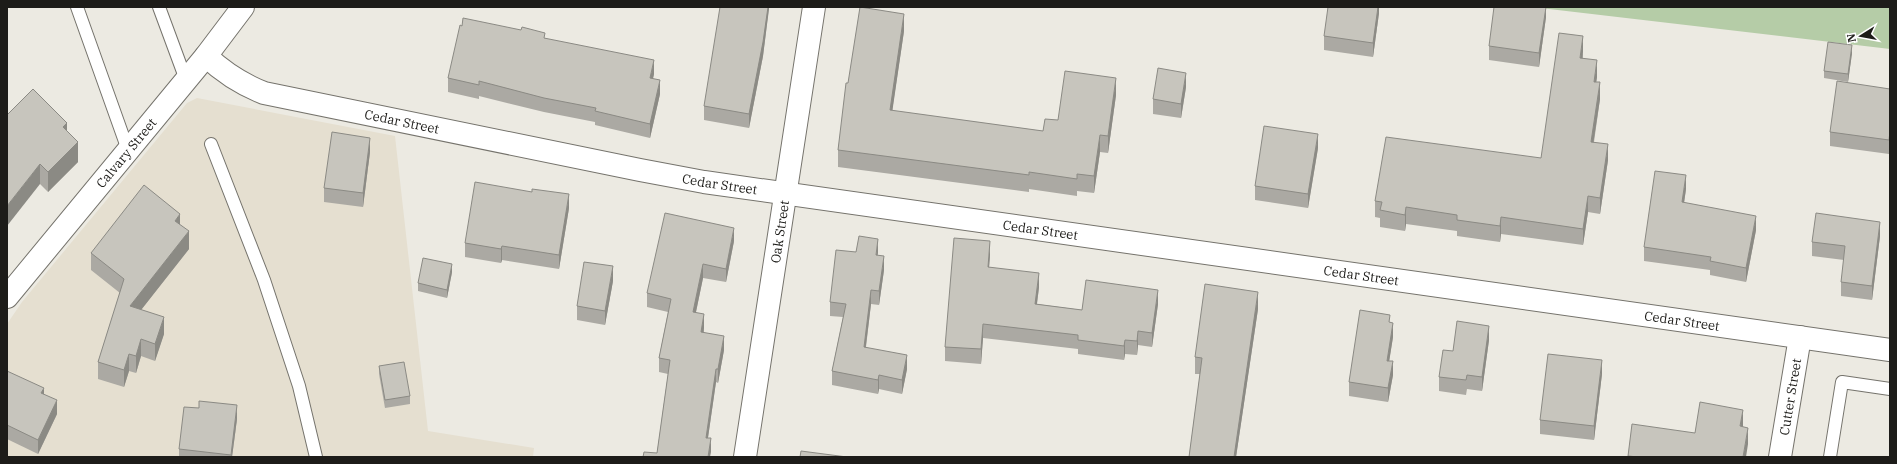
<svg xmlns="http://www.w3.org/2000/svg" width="1897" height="464" viewBox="0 0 1897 464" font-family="'IBM Plex Serif',serif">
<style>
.built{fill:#e5dfd0}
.green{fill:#b5cca7}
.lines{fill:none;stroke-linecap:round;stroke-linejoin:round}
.lane-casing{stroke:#75736c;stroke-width:14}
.street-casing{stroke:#75736c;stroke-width:24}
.secondary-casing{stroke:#75736c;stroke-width:24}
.lane{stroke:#fff;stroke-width:12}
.street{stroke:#fff;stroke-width:22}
.secondary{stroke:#fff;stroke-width:22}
.wall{fill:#aba9a3}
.shaded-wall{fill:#8b8a84}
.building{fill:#c7c5bd;stroke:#8b8a84}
.labels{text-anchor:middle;stroke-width:3;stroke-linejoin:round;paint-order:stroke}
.street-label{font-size:13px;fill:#1d1c19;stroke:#fff}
</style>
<rect width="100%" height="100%" fill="#eceae2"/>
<path class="built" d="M197,98L395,136L428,431L534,448L533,457H7V324L22,302L187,103Z"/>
<path class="green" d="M1532,7H1890V49Z"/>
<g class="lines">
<g class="lane-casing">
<g id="lane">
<path d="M77,7L128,150"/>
<path d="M159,7L186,80"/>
<path d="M211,144L264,280L299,386L316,457"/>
<path d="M1830,457L1842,382L1890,389"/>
</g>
</g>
<g class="street-casing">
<g id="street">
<path id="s1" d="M206,56C224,73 241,84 264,93L640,170L704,182L1890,350"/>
<path id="s2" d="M745,457L814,7"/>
<path id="s3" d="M1780,457L1800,337"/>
</g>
</g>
<g class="secondary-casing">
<g id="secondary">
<path id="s4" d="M7,297L206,56L243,7"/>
</g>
</g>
<use href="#lane" class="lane"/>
<use href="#street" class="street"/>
<use href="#secondary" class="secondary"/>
</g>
<g class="wall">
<path d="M769,7L763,56L749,128L704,120V106Z"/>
<path d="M1379,7V13L1373,57L1324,50V36Z"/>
<path d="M1546,7V17L1539,67L1489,60V46Z"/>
<path d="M904,31L892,111L1043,131L1058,120L1116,95L1108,153L1100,152L1094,193L1077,191V196L1029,189V192L838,167V150L848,83Z"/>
<path d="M545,38L654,74L653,78L660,94L650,138L595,125V122L544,112L479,96V99L448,92V78Z"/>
<path d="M1583,52V58L1597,77L1596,82L1600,99L1594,142L1608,160L1600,214L1588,212L1583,245L1501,234L1500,242L1457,236V231L1406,224L1405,231L1380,227V218L1375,217V201L1541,158Z"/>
<path d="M1852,53L1848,82L1824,78V71Z"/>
<path d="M1186,87L1181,118L1153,114V99Z"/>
<path d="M1890,89V145L1889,154L1830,146V132Z"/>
<path d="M7,115L67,131L78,162L48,192L40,184Z"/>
<path d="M1318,148L1308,208L1255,200V186Z"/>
<path d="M370,152L363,207L324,202V188Z"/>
<path d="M1686,189L1684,203L1756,230L1746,282L1710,275V270L1644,261V247Z"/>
<path d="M569,208L559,269L502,260L501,263L465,257V243Z"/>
<path d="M180,225L189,249L141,310L164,334L155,361L141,356L136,373L129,371L124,387L98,379V362L120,293L91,270V253Z"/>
<path d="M1880,236L1872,300L1841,296V282L1844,260L1812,256V242Z"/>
<path d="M734,241L726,282L703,278L696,312L704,328V332L724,350L718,383L716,382L708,438L711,452L657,453L668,374L659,372V358L668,312L647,307V293Z"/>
<path d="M990,255L989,267L1039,287L1037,304L1082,310L1158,304L1152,347L1138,345L1137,355L1125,354L1124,360L1078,354V349L983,338L981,364L945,361V347Z"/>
<path d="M884,270L879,305L871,304L866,347L907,369L902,394L879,389L878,394L832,385V371L843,317L830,316V302Z"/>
<path d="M452,272L447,298L418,291V283Z"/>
<path d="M613,281L605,325L577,320V306Z"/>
<path d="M1258,309L1236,457H1189L1200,374H1195V357Z"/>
<path d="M1390,322L1393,337L1389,361L1393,375L1388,402L1349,396V382Z"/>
<path d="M1489,340L1482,391L1467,389L1466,395L1439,391V377L1453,351Z"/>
<path d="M379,366L410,396V404L385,408L379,374Z"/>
<path d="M7,371L44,395L57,414L38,454L7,439Z"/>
<path d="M1602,374L1594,440L1540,434V420Z"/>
<path d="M237,419L232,457H179V449Z"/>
</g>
<g class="shaded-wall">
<path d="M768,7H769V9L763,56L749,128V114Z"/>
<path d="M1378,7H1379V13L1373,57V43Z"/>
<path d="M1546,7V17L1539,67V53Z"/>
<path d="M904,14V31L890,127V110Z"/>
<path d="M1583,36V52L1580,74V58Z"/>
<path d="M1852,45V53L1848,82V74Z"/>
<path d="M654,60V74L650,92V78Z"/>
<path d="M1597,60V77L1594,98V82Z"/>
<path d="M1186,73V87L1181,118V104Z"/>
<path d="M1116,78V95L1108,153V136Z"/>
<path d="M660,80V94L650,138V124Z"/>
<path d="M1600,82V99L1591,158V142Z"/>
<path d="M67,123V143L63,127Z"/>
<path d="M1890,131V145L1889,154V140Z"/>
<path d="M1318,134V148L1308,208V194Z"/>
<path d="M1100,135V152L1094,193V176Z"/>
<path d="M370,138V152L363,207V193Z"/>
<path d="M78,142V162L48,192V172Z"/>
<path d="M1608,144V160L1600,214V198Z"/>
<path d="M40,164V184L7,226V206Z"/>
<path d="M1686,175V189L1682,216V202Z"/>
<path d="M569,194V208L559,269V255Z"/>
<path d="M1588,196V212L1583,245V229Z"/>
<path d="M1406,207V224L1405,231V215Z"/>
<path d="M180,214V231L175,221Z"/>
<path d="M1756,216V230L1746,282V268Z"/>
<path d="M1501,217V234L1500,242V226Z"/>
<path d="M1880,222V236L1872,300V286Z"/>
<path d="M734,228V241L726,282V269Z"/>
<path d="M189,231V249L130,324V306Z"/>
<path d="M878,239V253L876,269V255Z"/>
<path d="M990,241V255L988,281V267Z"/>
<path d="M502,246V260L501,263V249Z"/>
<path d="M884,256V270L879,305V291Z"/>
<path d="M452,264V272L447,298V290Z"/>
<path d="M703,264V278L693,326V312Z"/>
<path d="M613,266V281L605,325V311Z"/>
<path d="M1039,273V287L1035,318V304Z"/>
<path d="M871,290V304L864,361V347Z"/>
<path d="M1158,290V304L1152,347V333Z"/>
<path d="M1258,292V309L1236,457H1234Z"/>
<path d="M704,314V328L701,345V332Z"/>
<path d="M164,317V334L155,361V344Z"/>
<path d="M1393,323V337L1387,375V361Z"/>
<path d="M983,324V338L981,364V349Z"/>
<path d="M1489,326V340L1482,391V377Z"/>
<path d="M1138,331V345L1137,355V341Z"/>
<path d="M724,336V350L718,383V369Z"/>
<path d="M141,339V356L136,373V356Z"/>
<path d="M1125,340V354L1124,360V346Z"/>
<path d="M129,354V371L124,387V370Z"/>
<path d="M907,355V369L902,394V380Z"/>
<path d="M1602,360V374L1594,440V426Z"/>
<path d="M1393,361V375L1388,402V388Z"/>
<path d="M716,369V382L706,451V438Z"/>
<path d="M879,375V389L878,394V380Z"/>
<path d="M44,388V402L41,393Z"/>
<path d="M57,400V414L38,454V440Z"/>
<path d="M237,405V419L232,457H231Z"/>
<path d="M1743,410V427L1740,426Z"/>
<path d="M1748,428V444L1746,457H1743Z"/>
<path d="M711,438V452L710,457H708Z"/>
</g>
<g class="building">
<path d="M720,7H768L763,42L749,114L704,106Z"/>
<path d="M860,7L904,14L890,110L1043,131L1045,119L1058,120L1065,71L1116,78L1108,136L1100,135L1094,176L1077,174V179L1029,172V175L838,150L846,83H848Z"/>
<path d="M1328,7H1378L1373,43L1324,36Z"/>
<path d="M1494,7H1546L1539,53L1489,46Z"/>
<path d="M463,18L521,30L522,27L545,33L544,38L654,60L650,78L660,80L650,124L595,111L596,108L544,98L479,81V85L448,78L460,25L462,26Z"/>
<path d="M1559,33L1583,36L1580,58L1597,60L1594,82H1600L1591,142L1608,144L1600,198L1588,196L1583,229L1501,217L1500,226L1457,220V215L1406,207L1405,215L1380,210L1382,202L1375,201L1386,137L1541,158Z"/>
<path d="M1828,42L1852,45L1848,74L1824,71Z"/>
<path d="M1158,68L1186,73L1181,104L1153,99Z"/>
<path d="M1837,81L1890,89V131L1889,140L1830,132Z"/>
<path d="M33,89L67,123L63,127L78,142L48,172L40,164L7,206V115Z"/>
<path d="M1264,126L1318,134L1308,194L1255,186Z"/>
<path d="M332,132L370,138L363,193L324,188Z"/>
<path d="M1655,171L1686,175L1682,202L1756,216L1746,268L1710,261L1711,257L1644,247Z"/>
<path d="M475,182L532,192V189L569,194L559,255L502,246L501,249L465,243Z"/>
<path d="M144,185L180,214L175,221L189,231L130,306L164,317L155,344L141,339L136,356L129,354L124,370L98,362L124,279L91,253Z"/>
<path d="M665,213L734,228L726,269L703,264L693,312L704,314L701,332L724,336L718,369H716L706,438H711L708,457H643L644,452L657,453L670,360L659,358L671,299L647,293Z"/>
<path d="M1816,213L1880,222L1872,286L1841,282L1845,246L1812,242Z"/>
<path d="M859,236L878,239L876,255L884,256L879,291L871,290L864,347L907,355L902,380L879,375L878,380L832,371L846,304L830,302L836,250L856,252Z"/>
<path d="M954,238L990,241L988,267L1039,273L1035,304L1082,310L1086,280L1158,290L1152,333L1138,331L1137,341L1125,340L1124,346L1078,340V335L983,324L981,349L945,347Z"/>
<path d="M423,258L452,264L447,290L418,283Z"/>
<path d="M584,262L613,266L605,311L577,306Z"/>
<path d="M1205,284L1258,292L1234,457H1189L1202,358L1195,357Z"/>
<path d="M1360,310L1390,315L1389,322L1393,323L1387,361H1393L1388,388L1349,382Z"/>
<path d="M1457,321L1489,326L1482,377L1467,375L1466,380L1439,377L1443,350L1453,351Z"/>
<path d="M1548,354L1602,360L1594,426L1540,420Z"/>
<path d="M404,362L410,396L385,400L379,366Z"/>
<path d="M7,371L44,388L41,393L57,400L38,440L7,425Z"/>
<path d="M199,401L237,405L231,455L179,449L184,407L199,408Z"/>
<path d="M1700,402L1743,410L1740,426L1748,428L1743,457H1638L1628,456L1632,424L1695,433Z"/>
<path d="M801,451L847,457H800Z"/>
</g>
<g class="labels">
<g class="street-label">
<text dy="5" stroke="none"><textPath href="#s1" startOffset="210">Cedar Street</textPath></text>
<text dy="5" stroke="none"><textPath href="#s4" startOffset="187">Calvary Street</textPath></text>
<text dy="5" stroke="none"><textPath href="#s1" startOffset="534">Cedar Street</textPath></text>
<text dy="5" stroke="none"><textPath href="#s1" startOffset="858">Cedar Street</textPath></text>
<text dy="5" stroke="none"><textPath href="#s2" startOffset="228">Oak Street</textPath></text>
<text dy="5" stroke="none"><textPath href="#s1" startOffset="1182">Cedar Street</textPath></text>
<text dy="5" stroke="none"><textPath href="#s1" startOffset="1506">Cedar Street</textPath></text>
<text dy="5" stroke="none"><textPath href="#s3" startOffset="61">Cutter Street</textPath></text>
</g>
</g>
<rect width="1897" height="464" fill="none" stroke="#1d1c19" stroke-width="16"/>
<g transform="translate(1861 36) rotate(259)" stroke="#ffffff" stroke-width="3" paint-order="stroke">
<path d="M0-3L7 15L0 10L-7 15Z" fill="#1d1c19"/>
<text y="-6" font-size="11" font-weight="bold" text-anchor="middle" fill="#1d1c19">N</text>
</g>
</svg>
